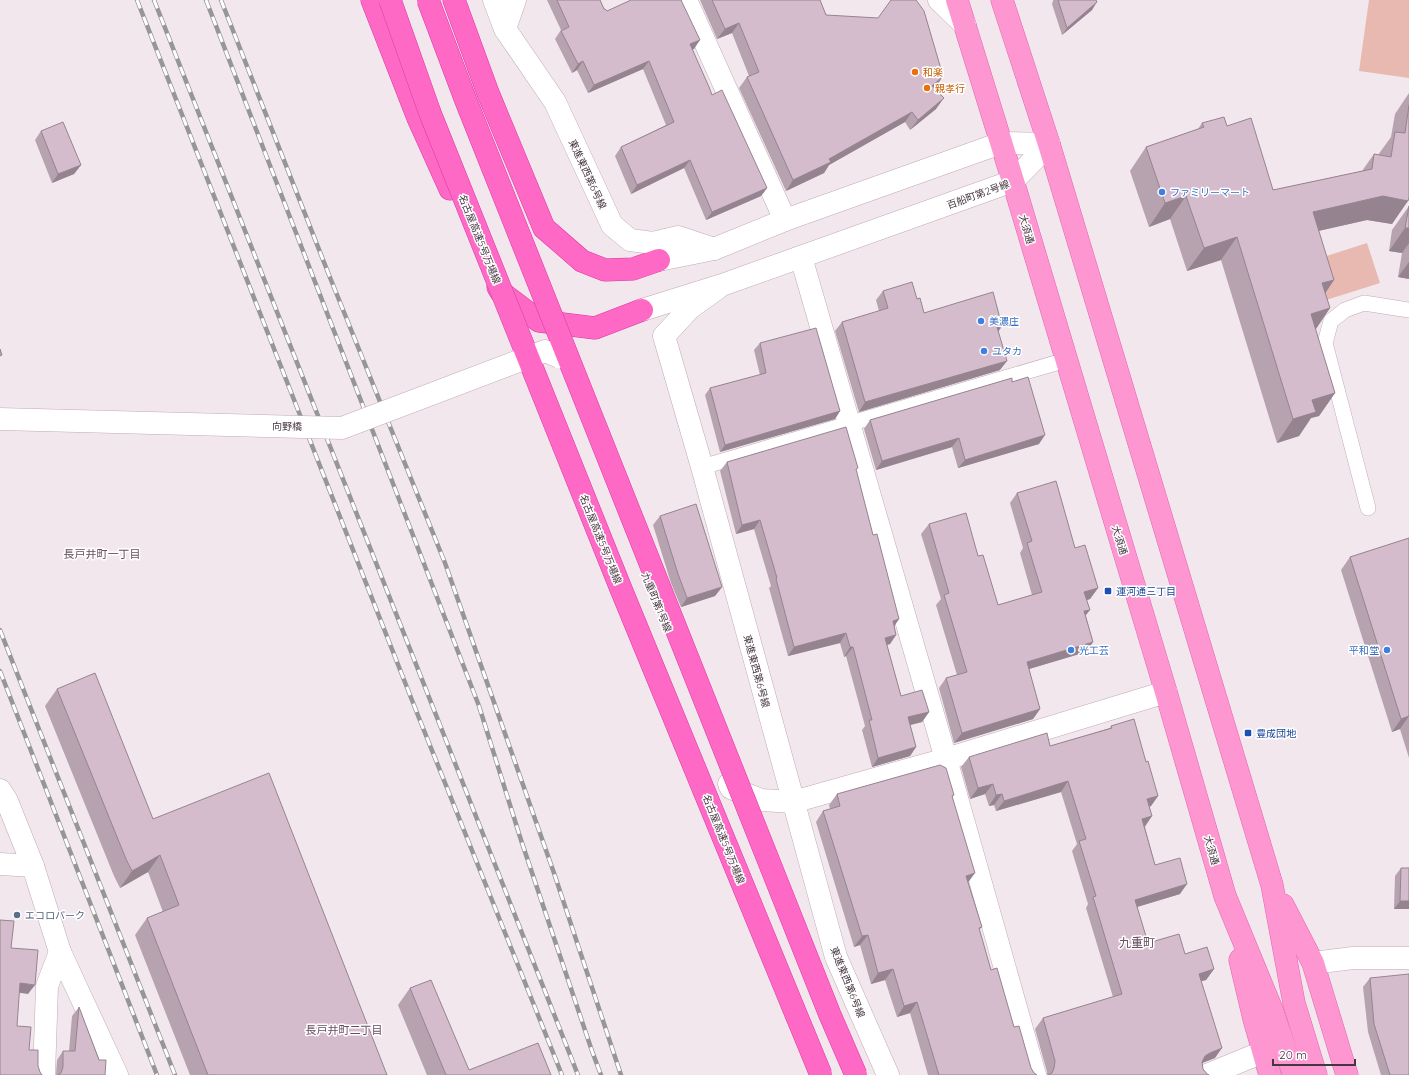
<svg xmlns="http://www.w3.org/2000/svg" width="1409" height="1075" viewBox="0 0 1409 1075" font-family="Quicksand,'Noto Sans JP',sans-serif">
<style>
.green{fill:#e7b9b0}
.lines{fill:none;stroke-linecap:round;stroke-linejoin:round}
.service-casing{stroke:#bfaab7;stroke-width:16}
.minor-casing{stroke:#bfaab7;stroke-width:23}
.tertiary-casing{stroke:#bfaab7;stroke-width:23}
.primary-casing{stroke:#e365af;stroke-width:23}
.motorway-casing{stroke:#dc38a3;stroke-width:23}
.service{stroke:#fff;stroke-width:15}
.minor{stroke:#fff;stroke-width:22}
.tertiary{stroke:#fff;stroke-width:22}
.primary{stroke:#fd96d1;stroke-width:22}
.motorway{stroke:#fd69c4;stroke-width:22}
.rail-casing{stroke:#969696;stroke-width:4.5}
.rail{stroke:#fff;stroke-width:3;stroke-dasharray:9;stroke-linecap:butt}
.minor-bridge-casing{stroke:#bfaab7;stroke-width:23;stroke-linecap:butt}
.motorway-bridge-casing{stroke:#dc38a3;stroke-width:23;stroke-linecap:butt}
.minor-bridge{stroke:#fff;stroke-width:22}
.motorway-bridge{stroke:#fd69c4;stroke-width:22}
.wall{fill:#b7a2b0}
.shaded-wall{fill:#958490}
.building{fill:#d5bccd;stroke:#958490}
.food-dot{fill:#e8710a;stroke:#fff;stroke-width:1.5}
.shop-dot{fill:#3f7fe0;stroke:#fff;stroke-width:1.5}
.transit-dot{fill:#1a4fb4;stroke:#fff;stroke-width:1.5}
.service-dot{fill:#5c6f8a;stroke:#fff;stroke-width:1.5}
.labels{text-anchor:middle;stroke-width:3;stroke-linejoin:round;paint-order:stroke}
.food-label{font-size:10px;fill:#c56008;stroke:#fff;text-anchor:start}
.street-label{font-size:10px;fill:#463641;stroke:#fff}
.shop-label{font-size:10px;fill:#366cbe;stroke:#fff;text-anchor:start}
.transit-label{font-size:10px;fill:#164399;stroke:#fff;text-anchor:start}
.service-label{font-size:10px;fill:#4e5e75;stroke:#fff;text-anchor:start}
.neighbourhood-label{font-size:11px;fill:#694d60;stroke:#fff}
.quarter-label{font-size:12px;fill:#694d60;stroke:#fff}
</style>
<rect width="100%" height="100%" fill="#f3e7ee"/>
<g class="green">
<path d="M1369,0H1409V78L1359,71Z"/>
<path d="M1367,243L1380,283L1323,301L1311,261Z"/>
</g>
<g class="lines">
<g class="service-casing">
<g id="service">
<path d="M702,467L1066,360"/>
<path d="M1368,508L1325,343L1331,321L1345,310L1364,303L1409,310"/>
</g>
</g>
<g class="minor-casing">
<g id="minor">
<path d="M494,0L505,29L555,102L612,225L630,240L653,243L678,237L714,249"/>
<path d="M686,0L785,220"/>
<path d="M939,0L965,25"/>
<path d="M505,29L515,0"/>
<path d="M801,257L946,759L1035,1075"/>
<path d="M718,288L690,308L664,336L702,467L836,957L888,1075"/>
<path d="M0,790L7,801L33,866"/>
<path d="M793,802L946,759L1166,692"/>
<path d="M1207,1075L1263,1052"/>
</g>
</g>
<g class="tertiary-casing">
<g id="tertiary">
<path d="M659,260L714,249L785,220L1001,143L1049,144"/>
<path d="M642,310L722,285L1013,181L1049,144"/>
<path d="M729,784L731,788L761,800L793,802"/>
<path d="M0,864L33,866L60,952L117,1075"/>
<path d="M1313,963L1353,958H1409"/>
<path d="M44,1075L47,986L60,952"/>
</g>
</g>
<g class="primary-casing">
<g id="primary">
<path d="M957,0L1013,181L1166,692L1225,896L1272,1010L1294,1075"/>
<path d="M1002,0L1049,144L1272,885L1294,1003L1316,1075"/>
<path d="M1283,905L1313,963L1347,1075"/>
<path d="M1240,960L1254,1019L1270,1075"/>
</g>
</g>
<g class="motorway-casing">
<g id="motorway">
<path d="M372,0L418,118L450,189"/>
<path d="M454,0L488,93L544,228L582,261L605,270L633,269L659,260"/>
<path d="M498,287L501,292L539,321L595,328L642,310"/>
</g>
</g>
<use href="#service" class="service"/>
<use href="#minor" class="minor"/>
<use href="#tertiary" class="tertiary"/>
<use href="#primary" class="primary"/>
<use href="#motorway" class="motorway"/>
<g class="rail-casing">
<g id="rail">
<path d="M137,0L419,718L562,1075"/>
<path d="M154,0L578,1075"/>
<path d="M206,0L479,706L521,840L592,1051L601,1075"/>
<path d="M221,0L329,275L445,563L554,873L621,1075"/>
<path d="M0,630L175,1075"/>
<path d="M0,671L157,1075"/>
</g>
</g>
<use href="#rail" class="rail"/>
<g class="minor-bridge-casing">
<path id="minor-bridge" d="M0,419L342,428L545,351L559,357"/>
</g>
<g class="motorway-bridge-casing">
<g id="motorway-bridge">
<path d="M390,0L430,113L621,589L821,1075"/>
<path d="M428,0L466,101L830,1015L856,1075"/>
</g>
</g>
<use href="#minor-bridge" class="minor-bridge"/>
<use href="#motorway-bridge" class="motorway-bridge"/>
</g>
<g class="wall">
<path d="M547,0H600L604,9L607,11L694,49H692L712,95L767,188L761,196L706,220L684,168L631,194L615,156L621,147L666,125L643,69L588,93L577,70L572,73L555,39L561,30Z"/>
<path d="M700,0H820L826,15L936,87L934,89L936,109L910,130L905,122L829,165L824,173L786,191L739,88L747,77L749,76L732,33L717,39Z"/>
<path d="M1053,0H1096L1092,10L1062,35L1052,4L1053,1Z"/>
<path d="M1409,93V197L1392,224L1367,220L1318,231L1334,280L1325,293L1330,308L1315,329L1335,393L1319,416L1311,418L1299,436L1277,443L1221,260L1187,271L1170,219L1149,227L1130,171L1146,147L1198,129L1202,123L1227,126L1273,190L1362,171L1374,154L1378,155L1391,137L1395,114Z"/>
<path d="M41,131L81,165L74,174L52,183L35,140Z"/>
<path d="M1409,206V279L1398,277L1402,253L1389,251L1392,230Z"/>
<path d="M883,291L917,299L924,313L1002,326L998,332L1000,370L859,412L835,331L842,322L879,311L876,300Z"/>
<path d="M760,343L840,411L835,419L720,452L705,395L710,388L760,375L754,350Z"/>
<path d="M1012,382L1039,444L958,468L952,447L876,470L864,429L870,420Z"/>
<path d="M727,462L856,471L873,535L899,619L894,626L896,635L890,644L887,645L901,696L929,712L922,722L910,725L916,747L910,756L872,767L862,730L865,726L846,656L844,657L840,643L788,656L769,588L771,586L754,529L736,534L720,471Z"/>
<path d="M1017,493L1075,548L1098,588L1090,599L1087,600L1086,616L1093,642L1086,652L1029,669L1040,709L1033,719L954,743L939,688L946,678L957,675L936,605L941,599L921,534L929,524L998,605L1032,595L1020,553L1023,548L1010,503Z"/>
<path d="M660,516L722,587L715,596L681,607L671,583L653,525Z"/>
<path d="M1409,538V758L1400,729L1392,732L1341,570L1350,557Z"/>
<path d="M57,689L153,819L387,1075H190L135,935L147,918L163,912L148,872L120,888L114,876L45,706Z"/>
<path d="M1111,726L1146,762L1158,796L1151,806L1149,807L1152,816L1145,827L1155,865L1180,894L1137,907L1148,943L1185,954L1214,969L1206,980L1201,981L1215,1058L1202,1063L1203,1069L1207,1074L1209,1075H1047V1072L1035,1029L1043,1018L1113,997L1086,908L1088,904L1072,851L1077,844L1061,792L996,811L994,805L989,806L985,794L970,799L961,767L969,757L1050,746L1110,728Z"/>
<path d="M837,794L954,795L952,797L968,882L982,927L979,930L991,970L1031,1068L1034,1073L1037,1075H928L910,1013L897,1017L885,980L871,984L860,945L854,947L816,822L823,811L830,809L829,805Z"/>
<path d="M1401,868L1409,909H1394L1395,876Z"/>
<path d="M1370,978L1409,1075H1381L1368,1032L1363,987Z"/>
<path d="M410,988L469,1070L551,1075H427L398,1005Z"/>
<path d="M79,1007L105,1074V1075H56L57,1060L63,1051H69L72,1016Z"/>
</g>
<g class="shaded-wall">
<path d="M1097,2L1092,10L1062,35L1067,28Z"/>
<path d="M739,23L732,33L717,39L725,29Z"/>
<path d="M700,40L694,49L684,53L690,44Z"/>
<path d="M583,61L577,70L572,73L578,64Z"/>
<path d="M649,61L643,69L588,93L594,85Z"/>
<path d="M943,76L936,87L924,97L932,86Z"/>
<path d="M944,98L936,109L910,130L918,120Z"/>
<path d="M912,112L905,122L829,165L824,173L786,191L793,180L829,159Z"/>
<path d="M690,160L684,168L631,194L637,185Z"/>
<path d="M81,165L74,174L52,183L58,174Z"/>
<path d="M767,188L761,196L706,220L712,212Z"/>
<path d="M1186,196L1170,219L1149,227L1165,203Z"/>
<path d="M1383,196L1408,201L1392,224L1367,220L1296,236L1313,212Z"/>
<path d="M1405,228H1409V243L1402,253L1389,251Z"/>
<path d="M1237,237L1221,260L1187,271L1204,248Z"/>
<path d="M1409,262V279L1398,277Z"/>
<path d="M1334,280L1318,304L1322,283Z"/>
<path d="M1330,308L1314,332L1311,314Z"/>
<path d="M1002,326L996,335L997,327Z"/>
<path d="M1007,361L1000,370L859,412L865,402Z"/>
<path d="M1335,393L1319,416L1311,418L1299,436L1277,443L1293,419L1312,400Z"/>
<path d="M840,411L835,419L720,452L725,445Z"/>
<path d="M1045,435L1039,444L958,468L965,460Z"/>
<path d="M959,438L952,447L876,470L882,461Z"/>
<path d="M760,520L754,529L736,534L742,525Z"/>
<path d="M722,587L715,596L681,607L687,598Z"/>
<path d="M1098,588L1090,599L1077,603L1084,592Z"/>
<path d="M1090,610L1082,620L1084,611Z"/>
<path d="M899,619L893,628V621Z"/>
<path d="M846,633L840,643L788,656L794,647Z"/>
<path d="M896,635L890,644L879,647L885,638Z"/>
<path d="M1093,642L1086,652L1019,672L1027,662Z"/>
<path d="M850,647H853L846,656L844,657Z"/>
<path d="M1040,709L1033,719L954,743L962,733Z"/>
<path d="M929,712L922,722L902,727L908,717Z"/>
<path d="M1409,716L1400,729L1392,732L1401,719Z"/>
<path d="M916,747L910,756L872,767L878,758Z"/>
<path d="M1068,781L1061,792L996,811L1004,801Z"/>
<path d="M993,784L985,794L970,799L978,788Z"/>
<path d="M1002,794L994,805L989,806L996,795Z"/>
<path d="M1158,796L1151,806L1139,810L1147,799Z"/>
<path d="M1152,816L1144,827L1142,819Z"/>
<path d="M160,855L148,872L120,888L132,871Z"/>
<path d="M975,873L967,884L966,876Z"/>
<path d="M1187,884L1180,894L1127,910L1135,900Z"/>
<path d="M1400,901H1409V909H1394Z"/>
<path d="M868,935L860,945L854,947L862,936Z"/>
<path d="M893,969L885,980L871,984L878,973Z"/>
<path d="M1214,969L1206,980L1191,984L1199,974Z"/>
<path d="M20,983L35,985L28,994L14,992Z"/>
<path d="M917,1002L910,1013L897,1017L904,1006Z"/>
<path d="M1222,1048L1215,1058L1202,1063L1197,1067L1205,1056L1210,1053Z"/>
</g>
<g class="building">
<path d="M557,0H600L604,9H605L607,11L631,0H681L700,40L690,44L709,87L712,95L722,90L767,188L712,212L690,160L637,185L621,147L674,122L649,61L594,85L583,61L578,64L561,31L569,27Z"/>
<path d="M712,0H820L826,15L878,18L891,0H916L924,11L943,76L932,86L944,98L918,120L912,112L829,159L831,162L793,180L747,77L759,72L739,23L725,29Z"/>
<path d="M1058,0H1096L1097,2L1067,28Z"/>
<path d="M1409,105V197L1408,201L1383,196L1313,212L1334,280L1322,283L1330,308L1311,314L1335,393L1312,400L1316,412L1293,419L1237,237L1204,248L1186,196L1165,203L1146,147L1204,127L1202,123L1224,117L1227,126L1251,118L1273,190L1372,169L1374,154L1391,157L1395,132L1405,133Z"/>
<path d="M63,122L81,165L58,174L41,131Z"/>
<path d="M1409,206V228H1405Z"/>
<path d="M912,282L917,299L920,298L924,313L993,292L1002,326L997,327L1007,361L865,402L842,322L888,308L883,291Z"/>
<path d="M816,328L840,411L725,445L710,388L766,373L760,343Z"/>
<path d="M0,349L2,355L0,356Z"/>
<path d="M1028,377L1045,435L965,460L959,438L882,461L870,420L1012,378V382Z"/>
<path d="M846,427L858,468L856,469L873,535L877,534L899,619L893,621L896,635L885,638L901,696L922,690L929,712L908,717L916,747L878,758L869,720H872L853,647H850L846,633L794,647L776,579L777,578L760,520L742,525L727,462Z"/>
<path d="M1056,481L1075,548L1085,545L1098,588L1084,592L1090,610L1084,611L1093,642L1027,662L1040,709L962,733L946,678L967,672L944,595L949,593L929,524L966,513L978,556L983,555L998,605L1042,592L1027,543L1032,541L1017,493Z"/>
<path d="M696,504L722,587L687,598L678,574L660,516Z"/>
<path d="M1409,538V716L1401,719L1350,557Z"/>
<path d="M95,673L153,819L269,773L387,1075H208L147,918L179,905L160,855L132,871L126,859L57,689Z"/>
<path d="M1134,719L1146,762L1148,761L1158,796L1147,799L1152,816L1142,819L1155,865L1180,858L1187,884L1135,900L1148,943L1179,934L1185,954L1207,947L1214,969L1199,974L1222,1048L1210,1053L1205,1056L1202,1062L1203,1069L1207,1074L1209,1075H1048L1052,1073L1054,1068L1055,1061L1043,1018L1122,994L1093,897L1096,896L1079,841L1086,839L1068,781L1004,801L1002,794L996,795L993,784L978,788L969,757L1047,733L1050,746L1112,728L1111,726Z"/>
<path d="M940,765L946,768L954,795L952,796L975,873L966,876L982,927L979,928L991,970L997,968L1014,1027L1019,1026L1031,1068L1034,1073L1037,1075H939L917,1002L904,1006L893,969L878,973L868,935L862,936L823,811L840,806L837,794Z"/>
<path d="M1401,868H1409V901H1400Z"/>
<path d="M0,920L14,921L11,948L38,950L35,985L20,983L17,1026L31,1027L29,1050H38V1066L40,1072L42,1075H0Z"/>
<path d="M1409,974V1075H1390L1374,1024L1370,978Z"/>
<path d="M431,980L469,1070L538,1043L551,1075H446L410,988Z"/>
<path d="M79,1007L99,1060H106L105,1075H58L61,1073L63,1067V1051H75Z"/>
</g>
<g class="food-dot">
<circle cx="915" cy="72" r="4"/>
<circle cx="927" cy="88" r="4"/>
</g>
<g class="shop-dot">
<circle cx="1162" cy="192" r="4"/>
<circle cx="981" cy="321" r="4"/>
<circle cx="984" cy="351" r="4"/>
<circle cx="1071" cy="650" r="4"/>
<circle cx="1387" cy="650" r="4"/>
</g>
<g class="transit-dot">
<rect x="1104" y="587" width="8" height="8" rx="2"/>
<rect x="1244" y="729" width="8" height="8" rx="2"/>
</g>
<circle class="service-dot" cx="17" cy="915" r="4"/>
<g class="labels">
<g class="food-label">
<text x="923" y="76">和楽</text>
<text x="935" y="92">親孝行</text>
</g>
<g class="street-label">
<text transform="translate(588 174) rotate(65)" y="4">東進東西第6号線</text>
<text transform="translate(978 194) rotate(-20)" y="4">百船町第2号線</text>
<text transform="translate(1027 229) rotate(74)" y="4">大須通</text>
<text transform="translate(480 239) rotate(68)" y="4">名古屋高速5号万場線</text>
<text transform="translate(287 426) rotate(1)" y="4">向野橋</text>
<text transform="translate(601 539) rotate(68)" y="4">名古屋高速5号万場線</text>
<text transform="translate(1120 540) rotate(73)" y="4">大須通</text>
<text transform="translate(657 602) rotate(68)" y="4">九重町第1号線</text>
<text transform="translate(757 671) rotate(75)" y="4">東進東西第6号線</text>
<text transform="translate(724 839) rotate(68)" y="4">名古屋高速5号万場線</text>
<text transform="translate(1212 850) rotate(74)" y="4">大須通</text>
<text transform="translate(848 982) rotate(68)" y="4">東進東西第6号線</text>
</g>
<g class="shop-label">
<text x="1170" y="196">ファミリーマート</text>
<text x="989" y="325">美濃庄</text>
<text x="992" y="355">ユタカ</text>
<text x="1079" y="654">光工芸</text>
<text x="1379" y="654" text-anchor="end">平和堂</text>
</g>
<g class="transit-label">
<text x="1116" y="595">運河通三丁目</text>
<text x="1256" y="737">豊成団地</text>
</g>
<g class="service-label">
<text x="25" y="919">エコロパーク</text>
</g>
<g class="neighbourhood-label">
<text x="102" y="558">長戸井町一丁目</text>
<text x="344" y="1034">長戸井町二丁目</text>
</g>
<g class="quarter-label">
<text x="1137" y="947">九重町</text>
</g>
</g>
<path d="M1273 1059v6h82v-6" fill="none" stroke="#463641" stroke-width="2"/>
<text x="1279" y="1059" font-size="12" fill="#463641" stroke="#ffffff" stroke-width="3" paint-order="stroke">20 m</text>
</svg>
